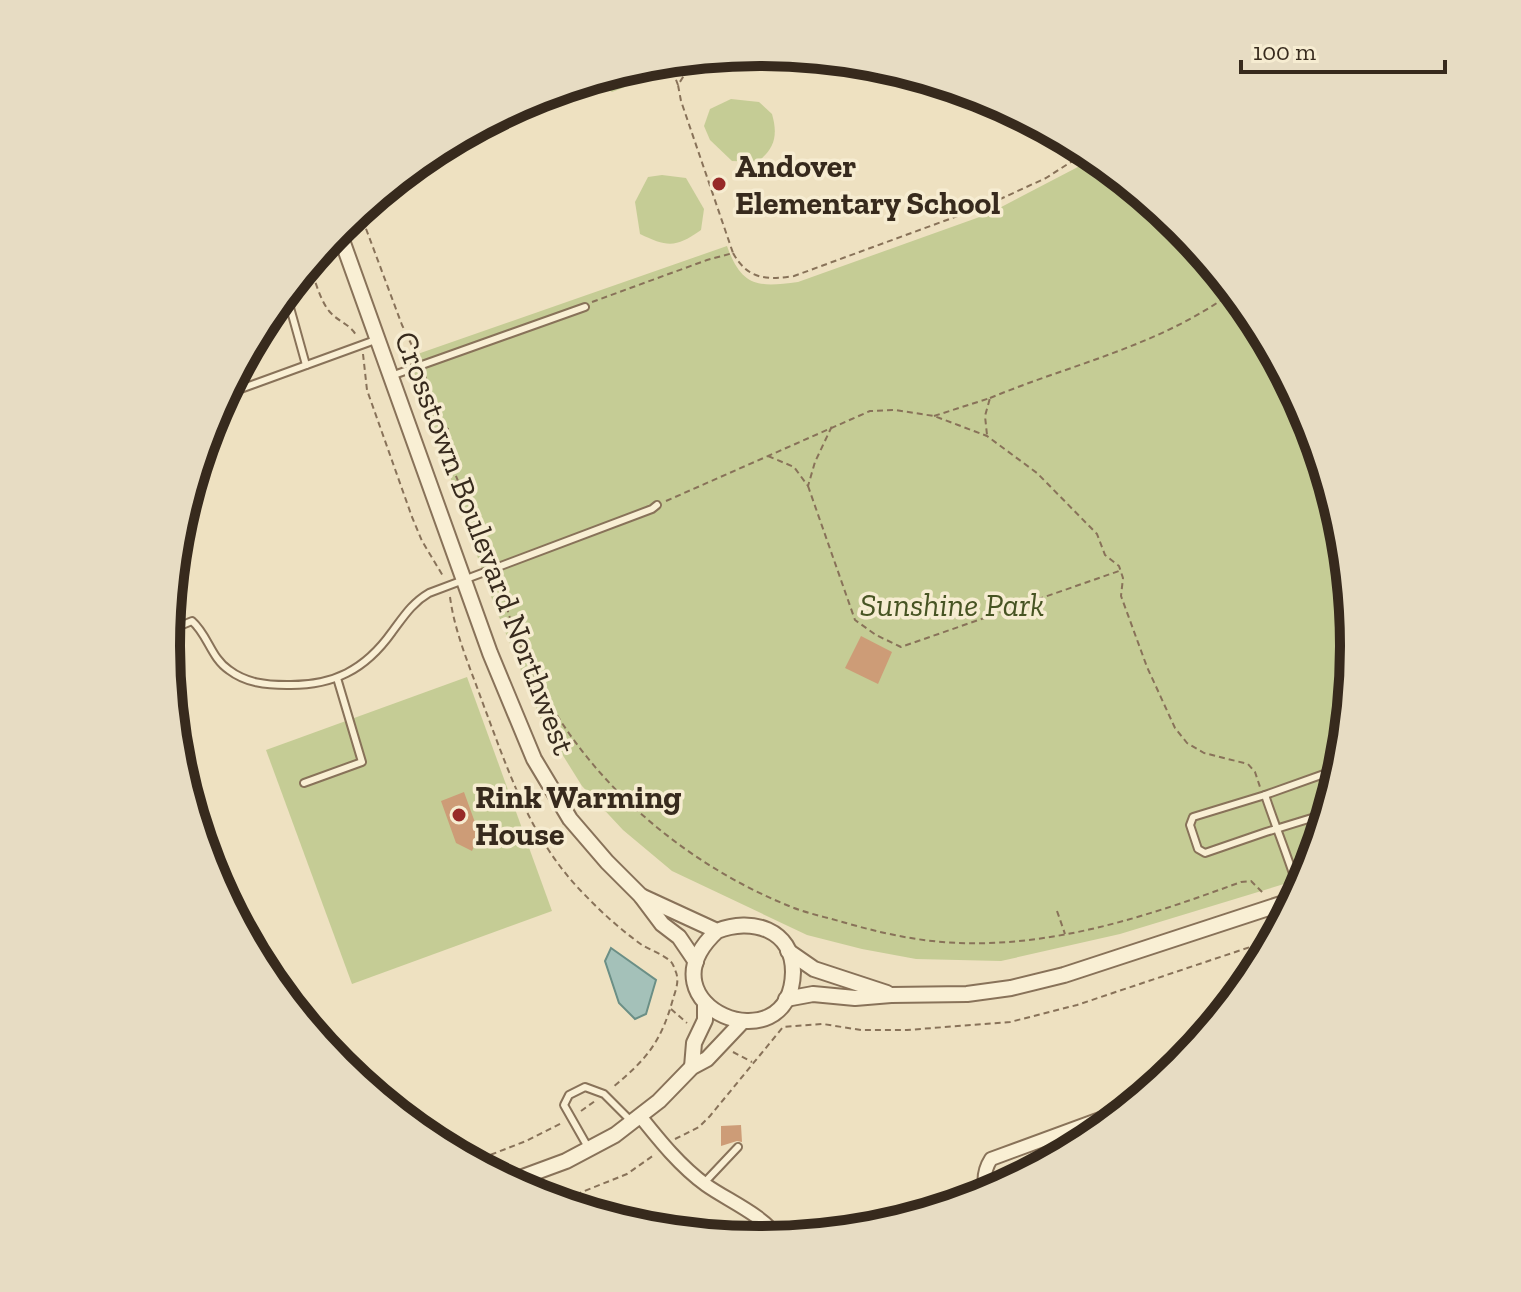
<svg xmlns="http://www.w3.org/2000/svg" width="1521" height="1292" viewBox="0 0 1521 1292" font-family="'Zilla Slab',serif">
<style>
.green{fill:#c5cc95}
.water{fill:#a4c1b9;stroke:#6b8f86;stroke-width:2}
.building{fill:#cd9c77}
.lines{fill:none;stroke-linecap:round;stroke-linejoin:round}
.service-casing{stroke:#887259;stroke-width:10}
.minor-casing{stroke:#887259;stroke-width:16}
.tertiary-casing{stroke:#887259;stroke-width:18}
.path{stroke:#887259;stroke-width:2;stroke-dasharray:6 4;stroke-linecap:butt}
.service{stroke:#f9efd4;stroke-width:6}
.minor{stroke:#f9efd4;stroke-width:12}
.tertiary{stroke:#f9efd4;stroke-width:14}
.poi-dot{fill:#972928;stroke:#f6ecd1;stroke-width:3}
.labels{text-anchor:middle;stroke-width:7;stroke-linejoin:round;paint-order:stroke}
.poi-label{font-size:32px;font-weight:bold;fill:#372a1d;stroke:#f6ecd1;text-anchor:start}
.street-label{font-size:32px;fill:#372a1d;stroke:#f6ecd1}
.park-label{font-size:32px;font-style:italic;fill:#475423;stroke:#f6ecd1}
.rim{fill:none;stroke:#372a1d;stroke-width:10}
</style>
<rect width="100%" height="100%" fill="#eee1c1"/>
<g class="green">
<path d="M656,62L646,79L612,92L597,83L595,79Z"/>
<path d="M731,99L759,102L772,114C778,135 775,149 757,162L732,161L710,140L704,126L710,109Z"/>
<path d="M1097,157L1181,226L1255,316L1309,419L1343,531L1354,646L1343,762L1307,877L1120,934L1001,961L916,959L862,949L807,935L672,871L623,830L582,786L542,722L493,602L409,357L727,246C742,288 759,287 798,282L988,214Z"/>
<path d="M662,175L686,178L704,209L701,230C676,248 667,247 640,234L635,202L648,177Z"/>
<path d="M467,677L552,911L352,984L266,750Z"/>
</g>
<path class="water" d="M611,948L656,980L646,1014L635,1019L619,1003L605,961Z"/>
<g class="building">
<path d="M861,636L892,652L878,684L845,668Z"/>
<path d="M464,792L477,828L484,833L479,846L475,844L472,851L456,843L441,801Z"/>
<path d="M741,1125L742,1142L737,1141L721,1146V1126Z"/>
</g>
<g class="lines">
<g class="service-casing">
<g id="service">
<path d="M286,293L306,365"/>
<path d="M391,376L585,307"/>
<path d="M224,395L378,339"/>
<path d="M168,631L192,621C208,635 211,658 229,670C246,683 266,685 287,685C333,686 365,670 392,632C404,616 412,603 429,593L652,509L657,505"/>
<path d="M304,783L362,762L337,678"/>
<path d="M1265,795L1338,769L1340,773"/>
<path d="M1299,892C1289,859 1276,828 1265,795L1193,817L1190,825L1198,849L1205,853L1266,832L1328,813"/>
<path d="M589,1149L564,1105L569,1095L585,1087L604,1094L632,1122"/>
<path d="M704,1183L738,1147"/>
</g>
</g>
<g class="minor-casing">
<g id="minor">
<path d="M640,1116C660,1141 680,1166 706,1185C727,1200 765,1216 778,1238"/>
<path d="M987,1195C983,1183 984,1170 991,1159L1130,1108"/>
</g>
</g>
<g class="tertiary-casing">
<g id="tertiary">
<path d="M338,229L490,653L534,759L570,819L607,862L641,896L662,924L679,937L696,962"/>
<path d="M641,896L717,931C751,917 793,929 793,972C791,1068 636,1006 717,931"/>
<path d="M788,951L814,969L887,993"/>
<path d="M786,999L813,994L855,998L891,995L967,994L1011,988L1064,975L1296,899"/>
<path d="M692,1067L694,1043L705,1020V1003"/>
<path d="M509,1182L566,1161L615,1135L659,1101L692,1067L707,1059L742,1022"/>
</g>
</g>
<g class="path">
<path d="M669,61L678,85"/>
<path d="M359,210L402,325L416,354"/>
<path d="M733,253C748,280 767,280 794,276L985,206L1046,178L1088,151"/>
<path d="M309,264C315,279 319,298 329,311C338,322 351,324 357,337"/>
<path d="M592,302L707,260L733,253L681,101L678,85L695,58"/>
<path d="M363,354L367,390L412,517L422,541L443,576"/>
<path d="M425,375L434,414L448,427L446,452L466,500L479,515L480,533L494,559"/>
<path d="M990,398C1072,364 1162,345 1234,291"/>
<path d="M934,416L990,398L985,416L987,435"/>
<path d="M768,456L794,467L808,486L815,462L832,426"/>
<path d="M808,486L855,620L876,635L901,647L1119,571"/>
<path d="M666,501L870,411L895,410L934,416L958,425L987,436L1037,473L1097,534L1105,555L1119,566L1123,578L1121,596L1147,667L1175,728L1187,743L1204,753L1248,764L1255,772L1260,787"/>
<path d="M501,577C505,590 505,604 510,618C518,644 532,671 545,695C598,791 692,868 794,908C810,914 829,918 846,923C895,937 938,945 989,943C1077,940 1159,912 1241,882L1251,881L1264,894"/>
<path d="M450,597C455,634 470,667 482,701C508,770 530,839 583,893C601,912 621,930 642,945C650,950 662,954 669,960C672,962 674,966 675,970C680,980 676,989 673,999C661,1042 647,1059 613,1087"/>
<path d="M1057,911L1065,934"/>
<path d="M1275,922L1278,931"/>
<path d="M671,1009L687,1023"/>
<path d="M733,1052L752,1062"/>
<path d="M581,1111L595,1101"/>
<path d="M675,1139L699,1127L710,1116L783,1027L823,1024L861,1030H907L1010,1022L1077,1005L1274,939"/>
<path d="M472,1162L526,1141L562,1123"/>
<path d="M557,1202L627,1174L654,1155"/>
</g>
<use href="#service" class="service"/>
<use href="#minor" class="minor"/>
<use href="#tertiary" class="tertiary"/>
</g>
<g class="poi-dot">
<circle cx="719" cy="184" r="8"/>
<circle cx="459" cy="815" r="8"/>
</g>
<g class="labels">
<g class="poi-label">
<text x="735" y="177">Andover<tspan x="735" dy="37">Elementary School</tspan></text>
<text x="475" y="808">Rink Warming<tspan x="475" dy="37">House</tspan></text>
</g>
<g class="street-label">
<text transform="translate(485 543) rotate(69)" y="11">Crosstown Boulevard Northwest</text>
</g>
<g class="park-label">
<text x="952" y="616">Sunshine Park</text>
</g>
</g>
<path d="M0 0H1521V1292H0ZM180 646a580 580 0 1 1 1160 0a580 580 0 1 1-1160 0Z" fill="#e7dcc3" fill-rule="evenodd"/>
<path class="rim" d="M180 646a580 580 0 1 1 1160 0a580 580 0 1 1-1160 0Z"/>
<path d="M1241 60v12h204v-12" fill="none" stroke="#372a1d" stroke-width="4"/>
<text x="1253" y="60" font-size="24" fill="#372a1d" stroke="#f6ecd1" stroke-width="6" paint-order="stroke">100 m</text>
</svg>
